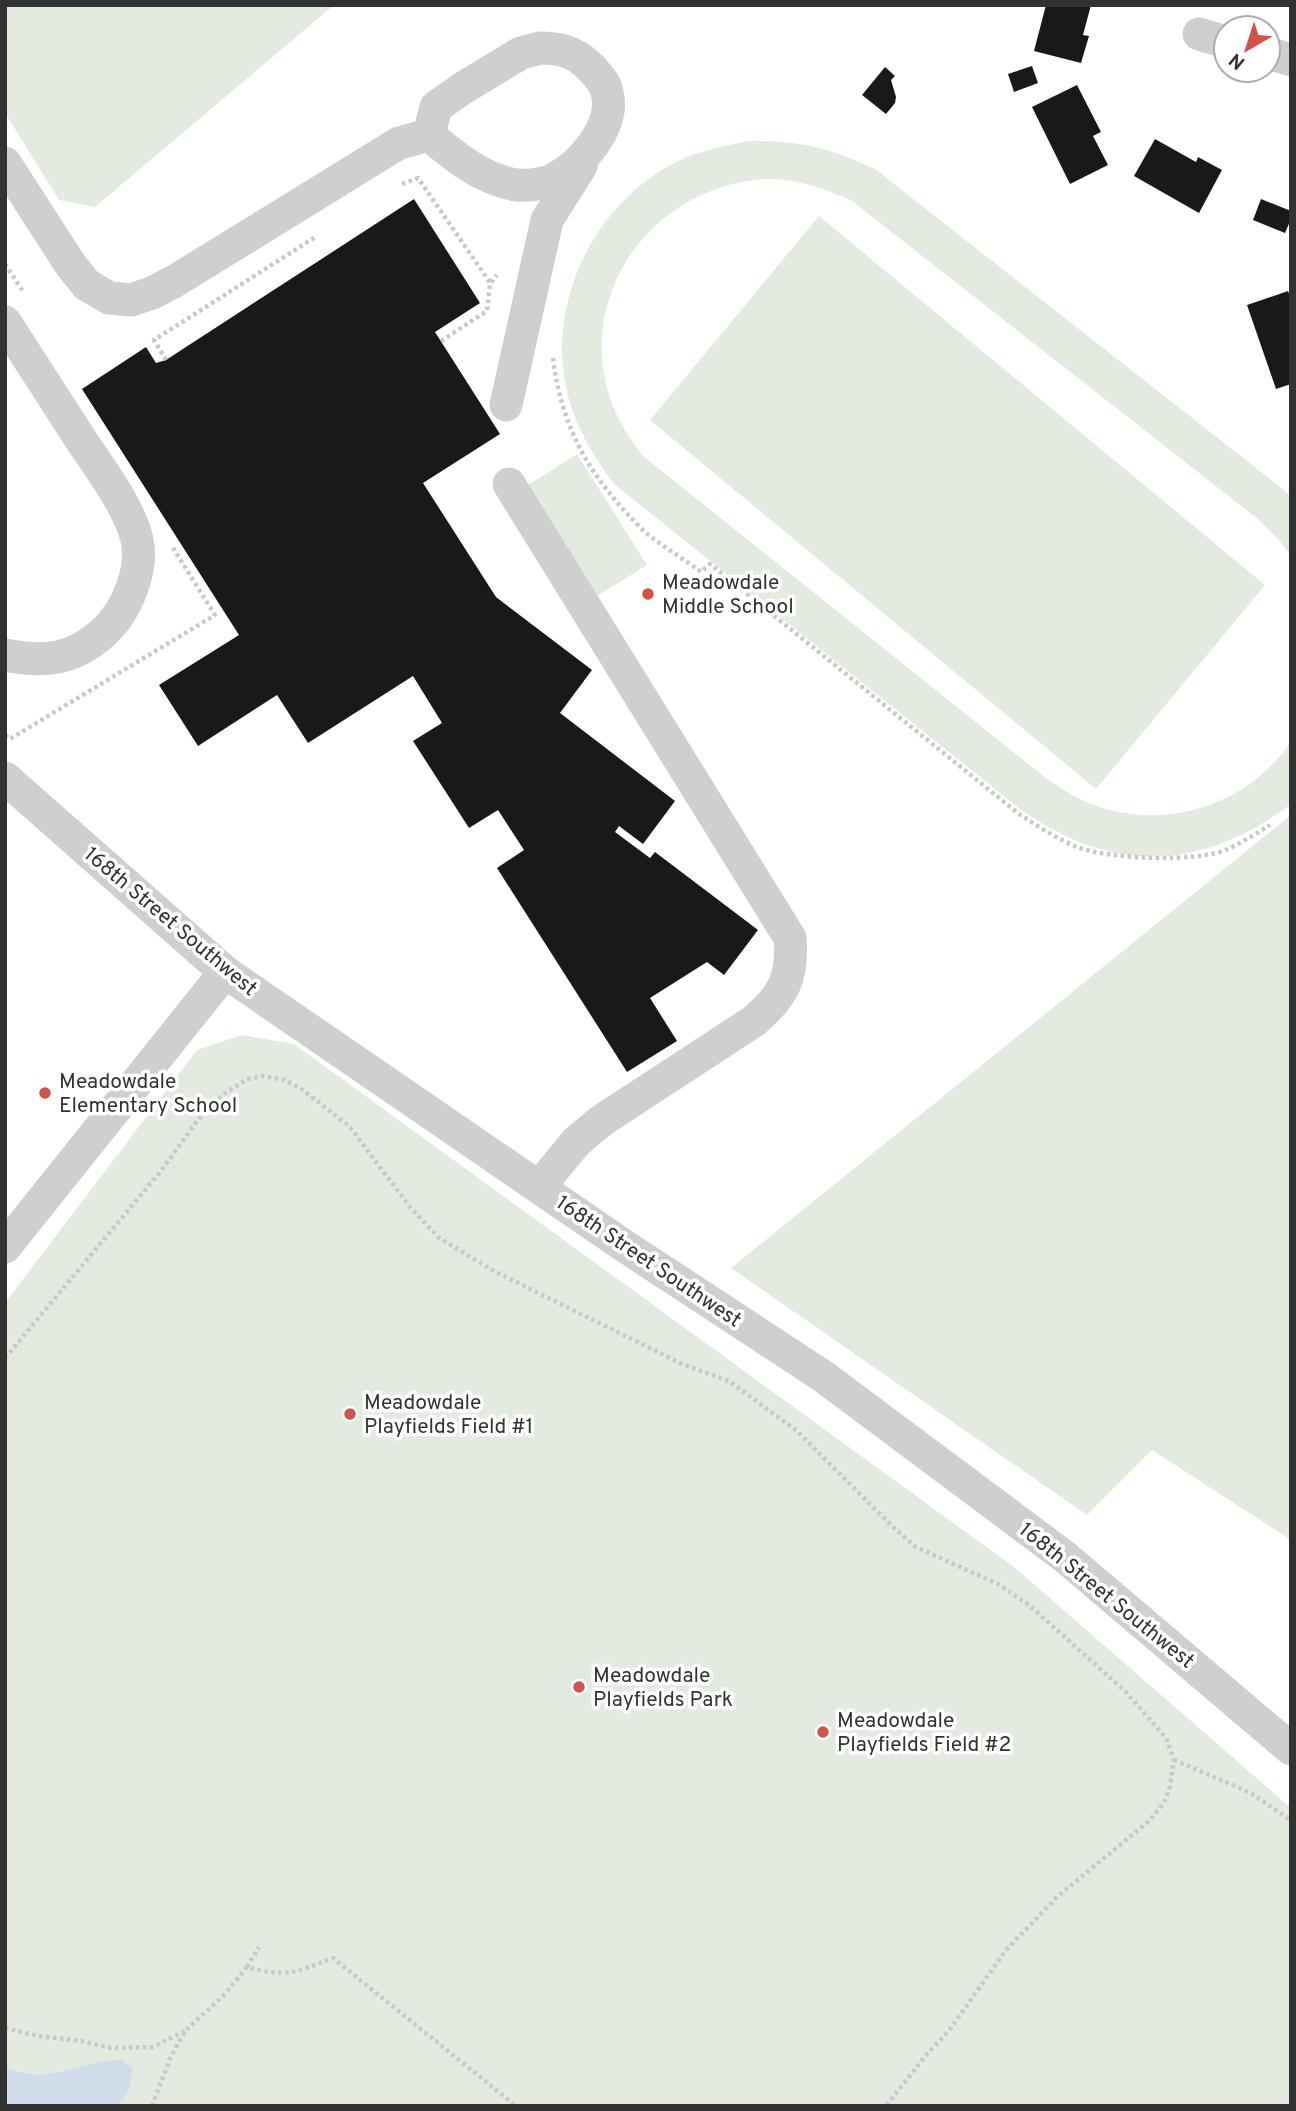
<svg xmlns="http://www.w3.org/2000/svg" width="1296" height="2111" viewBox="0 0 1296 2111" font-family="Overpass,sans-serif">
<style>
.green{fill:#e3eadf}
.water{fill:#d1ddea}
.building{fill:#191919}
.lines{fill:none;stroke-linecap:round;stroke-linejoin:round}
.path{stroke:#c9c9c9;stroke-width:4.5;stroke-dasharray:3.5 3.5;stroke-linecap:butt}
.minor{stroke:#cfcfcf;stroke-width:33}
.poi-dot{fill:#d2534a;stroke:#fff;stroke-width:2.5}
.labels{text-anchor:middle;stroke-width:7;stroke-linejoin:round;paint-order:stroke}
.poi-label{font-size:21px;fill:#323232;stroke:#fff;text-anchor:start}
.street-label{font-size:21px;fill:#323232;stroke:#fff}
</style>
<rect width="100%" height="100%" fill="#fff"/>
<g class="green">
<path d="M5,5H334L95,207L59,200L5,113Z"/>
<path d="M749,141C798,140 831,148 875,169L1284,490L1291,497V556L1279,540L1258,519L852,201C825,188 796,178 765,179C652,186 571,297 613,406C620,424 631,440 643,456L1046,778C1062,789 1078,800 1097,806C1169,831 1248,804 1291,742L1290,805C1199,872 1112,874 1020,809L614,484C595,458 578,432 569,400C542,304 596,196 687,157C708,149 728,145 749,141Z"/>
<path d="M819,216L1265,585L1096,789L650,420Z"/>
<path d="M577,454L647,565L581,606L511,496Z"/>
<path d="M1291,815V1540L1152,1450L1087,1515L731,1268Z"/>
<path d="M242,1035L294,1044L1014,1567L1291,1808V2106H5V1303L197,1050Z"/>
</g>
<path class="water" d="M121,2060L132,2067C131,2082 129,2095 118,2106H5V2066C47,2088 79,2060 121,2060Z"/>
<g class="building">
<path d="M1046,5H1091L1083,35L1089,36L1081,63L1034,51Z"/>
<path d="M1032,66L1038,83L1014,92L1008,74Z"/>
<path d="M885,67L895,76L891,80L896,97L895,103L886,114L862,95Z"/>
<path d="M1077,85L1101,132L1093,136L1108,165L1070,184L1032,107Z"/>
<path d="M1155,139L1196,162L1198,157L1222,170L1199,213L1134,176Z"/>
<path d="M414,199L480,303L435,332L500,434L423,483L496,597L592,670L560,713L675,801L643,844L619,826L615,832L650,858L655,852L758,930L724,975L707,962L650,998L677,1041L627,1072L497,868L524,850L498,810L469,828L413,741L442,723L413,676L308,743L277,695L198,746L159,685L239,635L82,389L146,347L156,363L166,360Z"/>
<path d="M1261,199L1291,211V219L1285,233L1253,220Z"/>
<path d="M1288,291L1291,299V384L1276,389L1247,305Z"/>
</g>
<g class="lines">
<g class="path">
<path d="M402,184L418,178L491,284"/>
<path d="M5,264L24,293"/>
<path d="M441,341L487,311L490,284L497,275"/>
<path d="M553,358C562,431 592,480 644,531C661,546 683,558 701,572L710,564L1019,814C1038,826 1058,840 1080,848C1112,859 1197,863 1228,849C1243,842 1257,833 1270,825"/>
<path d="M166,360L154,340L317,236"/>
<path d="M5,735L10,739L215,615L173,548"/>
<path d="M5,1358L161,1171L197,1121L224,1094L247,1079L263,1076L285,1080L303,1090L349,1126L410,1207L439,1238L494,1271L682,1364L729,1381L797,1431L893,1527L916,1547L998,1584L1029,1605L1126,1692L1166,1738L1174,1760L1170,1786L1164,1803L1149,1821L1057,1897L1006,1950L948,2032L927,2054L886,2106"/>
<path d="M1174,1760L1249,1792L1291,1820"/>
<path d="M247,1967L259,1947"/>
<path d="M5,2028L38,2036L81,2041L111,2048L153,2047L185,2031"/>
<path d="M152,2106L171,2056L186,2030L225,1994L247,1967C287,1978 296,1972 333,1958L516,2106"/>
</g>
<g class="minor">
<path d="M1199,34L1226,42"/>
<path d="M540,48C560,48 575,52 589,66C596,73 605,82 607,92C616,125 582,165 554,179C546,184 527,186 517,185C483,180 455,157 429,135L436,107L463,88L521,53Z"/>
<path d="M1268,53L1291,60"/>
<path d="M5,163L70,264L87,285L109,298L131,300L152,293L175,281L399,143L429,135"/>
<path d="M5,322C31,362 57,403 83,443C100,468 131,510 137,540C144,570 126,612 104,632C73,660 45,663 5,655"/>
<path d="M506,405L547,220L581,166"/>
<path d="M509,484L790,938C793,978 784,995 754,1021L601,1121L576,1142L539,1187"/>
<path d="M5,778L225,972L623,1245L824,1377L1065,1557L1291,1749"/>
<path d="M5,1247L225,972"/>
</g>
</g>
<g class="poi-dot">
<circle cx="648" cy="594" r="7"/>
<circle cx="45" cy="1093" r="7"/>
<circle cx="350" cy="1414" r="7"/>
<circle cx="579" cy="1687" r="7"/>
<circle cx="823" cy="1732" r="7"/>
</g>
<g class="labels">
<g class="poi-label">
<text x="662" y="589">Meadowdale<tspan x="662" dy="24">Middle School</tspan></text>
<text x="59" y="1088">Meadowdale<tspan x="59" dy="24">Elementary School</tspan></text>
<text x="364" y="1409">Meadowdale<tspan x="364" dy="24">Playfields Field #1</tspan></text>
<text x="593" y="1682">Meadowdale<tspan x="593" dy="24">Playfields Park</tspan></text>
<text x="837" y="1727">Meadowdale<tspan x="837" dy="24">Playfields Field #2</tspan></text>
</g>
<g class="street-label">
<text transform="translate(171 921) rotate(40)" y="7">168th Street Southwest</text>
<text transform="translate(649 1261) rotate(34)" y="7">168th Street Southwest</text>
<text transform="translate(1107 1595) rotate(39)" y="7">168th Street Southwest</text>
</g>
</g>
<rect width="1296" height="2111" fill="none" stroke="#323232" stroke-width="14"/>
<g transform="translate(1247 49) rotate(219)"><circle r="33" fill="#ffffff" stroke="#adadad" stroke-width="2"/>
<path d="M0-5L12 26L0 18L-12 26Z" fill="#d2534a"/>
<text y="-10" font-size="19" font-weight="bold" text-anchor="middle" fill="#323232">N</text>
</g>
</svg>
